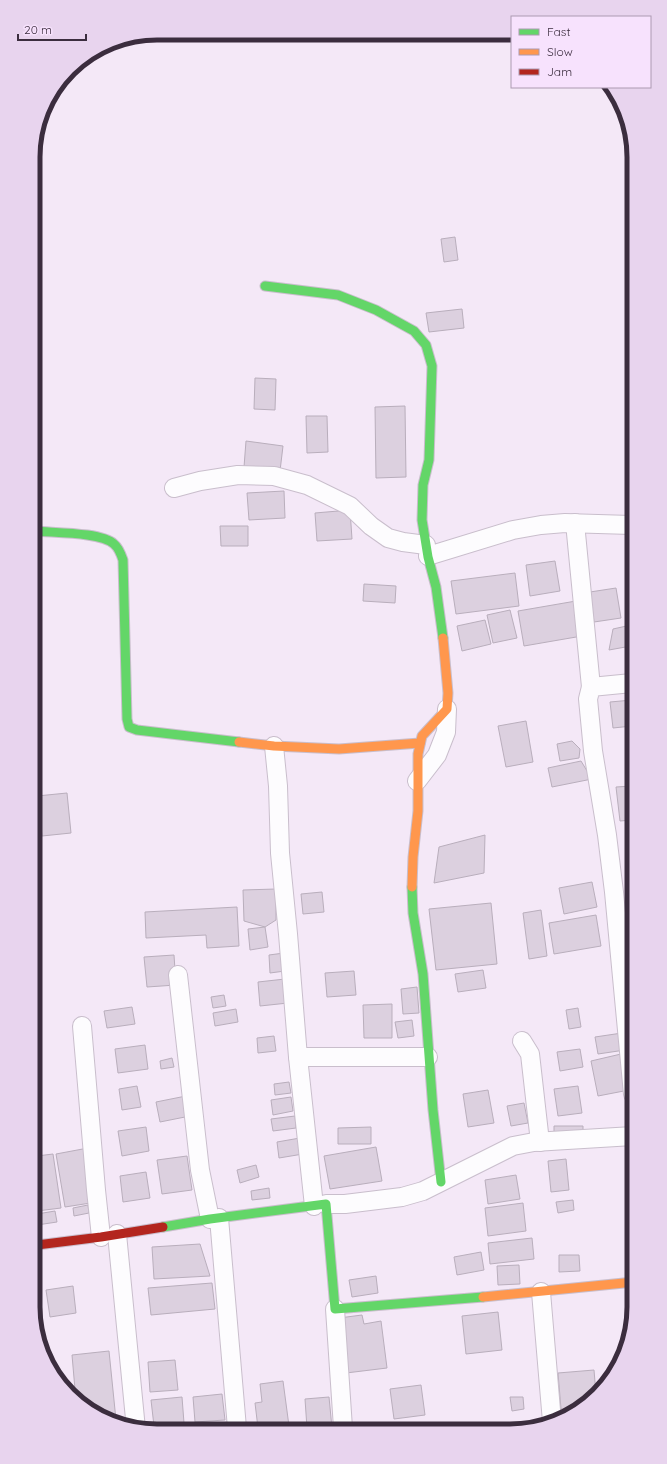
<svg xmlns="http://www.w3.org/2000/svg" width="667" height="1464" viewBox="0 0 667 1464" font-family="Quicksand,sans-serif">
<style>
.building{fill:#dcd0df;stroke:#b9aebc}
.lines{fill:none;stroke-linecap:round;stroke-linejoin:round}
.street-casing{stroke:#c9becc;stroke-width:20}
.fast-casing{stroke:#c9becc;stroke-width:11}
.slow-casing{stroke:#c9becc;stroke-width:11}
.jam-casing{stroke:#c9becc;stroke-width:11}
.street{stroke:#fdfcfe;stroke-width:18}
.fast{stroke:#63d668;stroke-width:9}
.slow{stroke:#ff974d;stroke-width:9}
.jam{stroke:#b3261e;stroke-width:9}
.rim{fill:none;stroke:#3b2d3e;stroke-width:5}
</style>
<rect width="100%" height="100%" fill="#f4e8f7"/>
<g class="building">
<path d="M455,237L458,260L444,262L441,239Z"/>
<path d="M462,309L464,328L429,332L426,313Z"/>
<path d="M255,378L276,379L275,410L254,409Z"/>
<path d="M405,406L406,477L376,478L375,407Z"/>
<path d="M306,416H327L328,452L307,453Z"/>
<path d="M246,441L283,446L280,471L244,467Z"/>
<path d="M284,491L285,518L249,520L247,493Z"/>
<path d="M350,510L352,539L317,541L315,513Z"/>
<path d="M220,526H248V546H221Z"/>
<path d="M555,561L560,591L530,596L526,565Z"/>
<path d="M515,573L519,606L456,614L451,581Z"/>
<path d="M364,584L396,586L395,603L363,601Z"/>
<path d="M616,588L621,618L594,622L590,592Z"/>
<path d="M576,601L582,636L524,646L518,611Z"/>
<path d="M510,610L517,638L493,643L487,615Z"/>
<path d="M485,620L491,644L462,651L457,626Z"/>
<path d="M631,625V646L609,650L613,629Z"/>
<path d="M632,700V726L613,728L610,702Z"/>
<path d="M526,721L533,762L506,767L498,726Z"/>
<path d="M572,741L580,749L579,758L560,761L557,744Z"/>
<path d="M581,761L592,779L552,787L548,768Z"/>
<path d="M632,786V820L620,821L616,787Z"/>
<path d="M67,793L71,833L42,836L37,796Z"/>
<path d="M485,835L484,873L434,883L439,847Z"/>
<path d="M592,882L597,907L564,914L559,888Z"/>
<path d="M276,889V920L265,927L244,921L243,890Z"/>
<path d="M322,892L324,912L303,914L301,894Z"/>
<path d="M491,903L497,964L436,970L429,909Z"/>
<path d="M237,907L239,946L207,948L206,935L146,938L145,912Z"/>
<path d="M541,910L547,956L529,959L523,913Z"/>
<path d="M596,915L601,946L554,954L549,923Z"/>
<path d="M265,927L268,947L250,950L248,929Z"/>
<path d="M284,953L285,971L270,973L269,955Z"/>
<path d="M174,955L176,985L147,987L144,957Z"/>
<path d="M483,970L486,988L458,992L455,974Z"/>
<path d="M354,971L356,995L327,997L325,973Z"/>
<path d="M285,979L288,1003L260,1006L258,982Z"/>
<path d="M417,987L419,1013L403,1014L401,989Z"/>
<path d="M224,995L226,1006L213,1008L211,997Z"/>
<path d="M392,1004V1038H364L363,1005Z"/>
<path d="M132,1007L135,1024L107,1028L104,1011Z"/>
<path d="M578,1008L581,1027L569,1029L566,1010Z"/>
<path d="M236,1009L238,1022L215,1026L213,1013Z"/>
<path d="M412,1020L414,1036L398,1038L395,1022Z"/>
<path d="M622,1033L625,1050L598,1054L595,1037Z"/>
<path d="M274,1036L276,1051L258,1053L257,1038Z"/>
<path d="M145,1045L148,1069L118,1073L115,1049Z"/>
<path d="M580,1049L583,1067L560,1071L557,1052Z"/>
<path d="M621,1054L629,1090L598,1096L591,1061Z"/>
<path d="M172,1058L174,1067L161,1069L160,1061Z"/>
<path d="M289,1082L291,1093L275,1095L274,1084Z"/>
<path d="M137,1086L141,1107L122,1110L119,1089Z"/>
<path d="M578,1086L582,1113L558,1116L554,1089Z"/>
<path d="M488,1090L494,1123L468,1127L463,1094Z"/>
<path d="M186,1096L190,1116L160,1122L156,1102Z"/>
<path d="M291,1097L293,1111L273,1115L271,1100Z"/>
<path d="M524,1103L528,1123L511,1126L507,1106Z"/>
<path d="M295,1116L296,1128L273,1131L271,1119Z"/>
<path d="M554,1126H583V1137L554,1138Z"/>
<path d="M146,1127L149,1151L122,1156L118,1131Z"/>
<path d="M371,1127V1144H338V1128Z"/>
<path d="M300,1138L303,1154L279,1158L277,1142Z"/>
<path d="M376,1147L382,1181L330,1189L324,1156Z"/>
<path d="M88,1148L97,1202L65,1207L56,1154Z"/>
<path d="M53,1154L61,1208L37,1211V1156Z"/>
<path d="M187,1156L192,1190L162,1194L157,1160Z"/>
<path d="M566,1159L569,1190L551,1192L548,1161Z"/>
<path d="M256,1165L259,1177L240,1183L237,1170Z"/>
<path d="M146,1172L150,1198L123,1202L120,1176Z"/>
<path d="M516,1175L520,1199L488,1204L485,1180Z"/>
<path d="M269,1188L270,1198L252,1200L251,1191Z"/>
<path d="M573,1200L574,1210L558,1213L556,1202Z"/>
<path d="M523,1203L526,1231L488,1236L485,1208Z"/>
<path d="M88,1205L89,1213L74,1216L73,1208Z"/>
<path d="M55,1211L57,1222L37,1225V1214Z"/>
<path d="M532,1238L534,1259L490,1264L488,1243Z"/>
<path d="M200,1244L210,1276L154,1279L152,1247Z"/>
<path d="M481,1252L484,1270L457,1275L454,1257Z"/>
<path d="M559,1255H579L580,1271L559,1272Z"/>
<path d="M519,1265L520,1284L498,1285L497,1266Z"/>
<path d="M376,1276L378,1293L352,1297L349,1280Z"/>
<path d="M212,1283L215,1309L151,1315L148,1288Z"/>
<path d="M73,1286L76,1313L50,1317L46,1290Z"/>
<path d="M498,1312L502,1350L466,1354L462,1316Z"/>
<path d="M362,1315L364,1324L381,1321L387,1368L346,1373L339,1318Z"/>
<path d="M109,1351L116,1420L76,1401L72,1355Z"/>
<path d="M175,1360L178,1390L150,1392L148,1362Z"/>
<path d="M594,1370L596,1394L582,1407L561,1409L558,1373Z"/>
<path d="M283,1381L289,1426L258,1428L255,1403L262,1402L260,1384Z"/>
<path d="M421,1385L425,1415L394,1419L390,1389Z"/>
<path d="M222,1394L225,1420L195,1422L193,1397Z"/>
<path d="M182,1397L184,1423L154,1426L151,1400Z"/>
<path d="M329,1397L332,1428H307L305,1399Z"/>
<path d="M510,1397H523L524,1409L512,1411Z"/>
</g>
<g class="lines">
<g class="street-casing">
<g id="street">
<path d="M174,488L200,481L238,475L274,476L307,485L350,506L371,526L388,538L403,542L426,545"/>
<path d="M575,523L591,687"/>
<path d="M428,556L513,530L541,525L565,523L631,525"/>
<path d="M632,683L591,687L588,699L593,751L607,835L614,892L633,1094"/>
<path d="M274,746L278,786L280,853L288,934L298,1057L314,1206"/>
<path d="M417,781L437,755L446,732L447,709"/>
<path d="M178,975L200,1170L210,1219"/>
<path d="M82,1026L96,1190L101,1237"/>
<path d="M522,1041L530,1054L540,1142"/>
<path d="M298,1057H428"/>
<path d="M326,1204H345L402,1197L423,1191L513,1146L534,1142L633,1136"/>
<path d="M219,1218L237,1428"/>
<path d="M117,1234L136,1429"/>
<path d="M541,1292L552,1422"/>
<path d="M335,1309L343,1428"/>
</g>
</g>
<g class="fast-casing">
<g id="fast">
<path d="M265,286L338,295L376,310L414,331L426,345L432,366L429,460L423,485L422,520L428,557L436,587L443,638"/>
<path d="M35,531C53,533 101,532 114,544C119,548 121,554 123,560L127,719L129,727L137,730L239,742"/>
<path d="M412,887L413,913L423,974L433,1110L441,1182"/>
<path d="M163,1227L210,1219L326,1204L335,1309L483,1297"/>
</g>
</g>
<g class="slow-casing">
<g id="slow">
<path d="M239,742L274,746L339,749L420,743"/>
<path d="M412,887L413,857L418,811V754L422,736L447,709L448,693L443,638"/>
<path d="M483,1297L634,1282"/>
</g>
</g>
<g class="jam-casing">
<path id="jam" d="M37,1245L101,1237L163,1227"/>
</g>
<use href="#street" class="street"/>
<use href="#fast" class="fast"/>
<use href="#slow" class="slow"/>
<use href="#jam" class="jam"/>
</g>
<path d="M0 0H667V1464H0ZM157 40H510A117 117 0 0 1 627 157V1307A117 117 0 0 1 510 1424H157A117 117 0 0 1 40 1307V157A117 117 0 0 1 157 40Z" fill="#e8d4ee" fill-rule="evenodd"/>
<path class="rim" d="M157 40H510A117 117 0 0 1 627 157V1307A117 117 0 0 1 510 1424H157A117 117 0 0 1 40 1307V157A117 117 0 0 1 157 40Z"/>
<rect x="511" y="16" width="140" height="72" fill="#f7e2fd" stroke="#ac9ab1"/>
<rect x="519" y="29" width="20" height="6" fill="#63d668" stroke="#ac9ab1"/>
<text x="547" y="36" font-size="12" fill="#3b2d3e">Fast</text>
<rect x="519" y="49" width="20" height="6" fill="#ff974d" stroke="#ac9ab1"/>
<text x="547" y="56" font-size="12" fill="#3b2d3e">Slow</text>
<rect x="519" y="69" width="20" height="6" fill="#b3261e" stroke="#ac9ab1"/>
<text x="547" y="76" font-size="12" fill="#3b2d3e">Jam</text>
<path d="M18 34v6h68v-6" fill="none" stroke="#3b2d3e" stroke-width="2"/>
<text x="24" y="34" font-size="12" fill="#3b2d3e" stroke="#f7e2fd" stroke-width="3" paint-order="stroke">20 m</text>
</svg>
